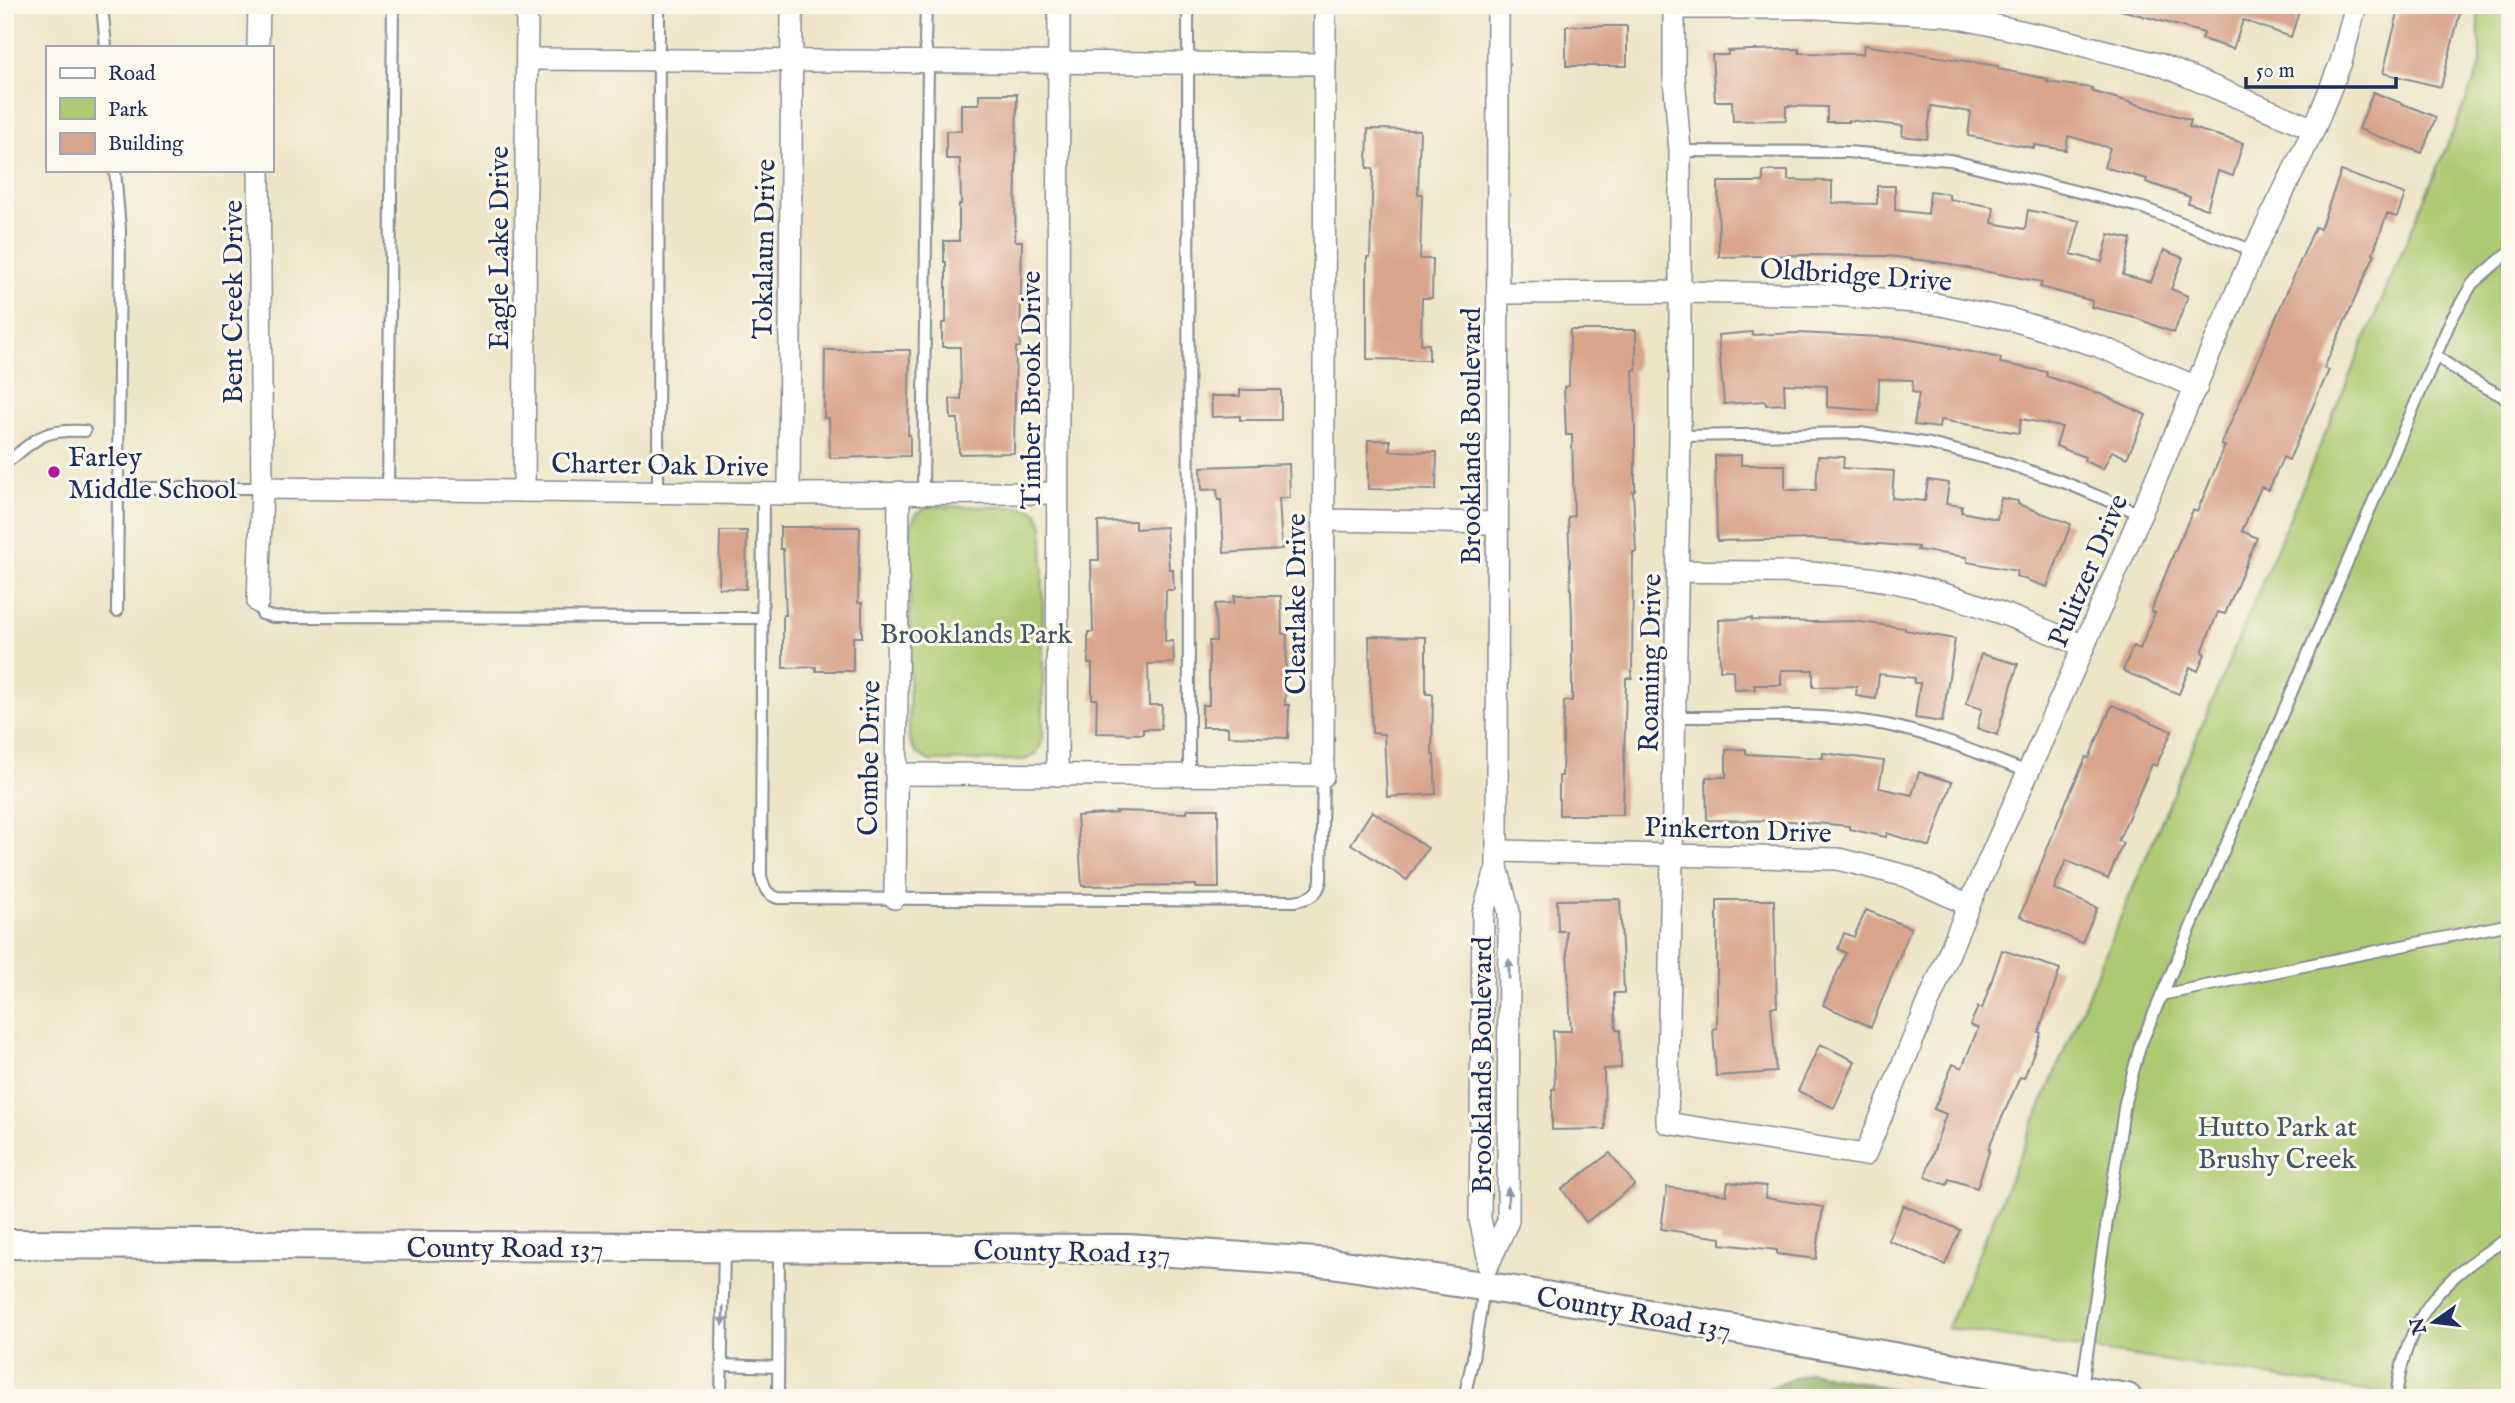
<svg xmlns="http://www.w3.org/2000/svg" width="2515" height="1403" viewBox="0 0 2515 1403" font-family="'IM FELL English',serif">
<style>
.green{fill:#acca71;stroke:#647c68;stroke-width:2}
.forest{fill:#89ae63;stroke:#526e60;stroke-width:2}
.building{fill:#d9a48c}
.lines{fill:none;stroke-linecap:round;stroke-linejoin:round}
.lane-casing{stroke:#848a92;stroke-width:14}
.street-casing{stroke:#848a92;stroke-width:24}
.secondary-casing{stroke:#848a92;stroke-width:32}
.lane{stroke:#fff;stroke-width:10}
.street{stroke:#fff;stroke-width:21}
.secondary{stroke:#fff;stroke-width:28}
.oneway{fill:#8d97ae}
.poi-dot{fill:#b5179e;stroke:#fbf7ec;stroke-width:2.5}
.labels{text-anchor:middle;stroke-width:6;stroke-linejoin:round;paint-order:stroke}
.street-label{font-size:28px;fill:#1b2f5e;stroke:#fbf7ec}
.poi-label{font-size:28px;fill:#1b2f5e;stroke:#fbf7ec;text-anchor:start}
.park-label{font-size:28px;fill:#3f5663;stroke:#fbf7ec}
</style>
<rect width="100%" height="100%" fill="#fbf7ec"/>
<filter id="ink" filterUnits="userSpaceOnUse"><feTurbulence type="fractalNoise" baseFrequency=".0143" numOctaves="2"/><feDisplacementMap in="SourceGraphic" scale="14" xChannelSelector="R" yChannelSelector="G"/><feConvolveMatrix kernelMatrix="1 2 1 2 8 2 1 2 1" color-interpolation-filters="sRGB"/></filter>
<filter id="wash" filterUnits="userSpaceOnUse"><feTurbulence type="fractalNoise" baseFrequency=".00686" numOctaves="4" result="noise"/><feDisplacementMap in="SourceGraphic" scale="28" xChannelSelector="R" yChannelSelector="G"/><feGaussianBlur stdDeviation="1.57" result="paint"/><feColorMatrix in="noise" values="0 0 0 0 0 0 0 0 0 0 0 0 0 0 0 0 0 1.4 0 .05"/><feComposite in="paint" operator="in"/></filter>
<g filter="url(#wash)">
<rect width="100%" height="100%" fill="#eee5c7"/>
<g class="green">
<path d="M2477,5H2510V1398H2413L1947,1328L2481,65Z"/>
<path d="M929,506L1024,507L1037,511L1043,526V740L1037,753L1025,760L930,761L916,753L909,740L911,524L917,513Z"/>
</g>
<path class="forest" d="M1810,1372L1938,1398H1744Z"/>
<g id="blocks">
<g class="building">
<path d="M2122,5H2301L2291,37L2243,20L2233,49L2202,39L2204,33L2121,10Z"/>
<path d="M2400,5H2462L2441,87L2383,73Z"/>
<rect x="1566" y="26" width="61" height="40"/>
<path d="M1864,45L1998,66V69L2048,79L2047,82L2092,88L2091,91L2191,120L2189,127L2243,143L2233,176L2218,171L2207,209L2188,203L2190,197L2146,182L2147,179L2104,167L2110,148L2068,136L2066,150L2034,145V148L1968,136L1971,112L1931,106L1927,139L1902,136L1903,126L1848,120V122H1827V107L1786,106V120L1733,121L1732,101H1715L1712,55H1728V51L1750,50L1799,49V53L1863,54Z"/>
<path d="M2373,92L2436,117L2422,153L2359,129Z"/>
<path d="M979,94H1017L1015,241H1022L1020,347H1016L1014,453L959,454L958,419H951L950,399H961L960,347H942V323H946V262H944V241H959V204H961L960,159H946V131H961V104H979Z"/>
<path d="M1368,129L1420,130L1418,194H1422L1420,259H1433L1432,298H1422L1421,344H1429V360L1367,359V257H1370L1373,168H1367Z"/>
<path d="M1763,171H1788V180L1832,181V203L1877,204V186H1895V210L1928,214L1930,191L1949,194V199L1994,207L1992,223L2025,229L2028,210L2080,221L2071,254L2102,262L2109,234L2131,239L2123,275L2151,282L2164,250L2183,258L2171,289L2188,296L2174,333L2131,316L2091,307L2093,301L2040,287L2042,282L1951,265V264L1888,256L1801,255L1719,257L1718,182H1763Z"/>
<path d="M2341,171L2405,194L2397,217L2387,214L2373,253L2375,254L2324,368L2329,370L2289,460L2283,457L2269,490L2261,487L2242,531L2257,538L2225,614L2218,612L2202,652L2205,654L2198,671L2190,667L2179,694L2123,671L2133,646L2140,649L2155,613L2151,611L2174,553L2193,510L2197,512L2225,446L2221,445L2315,227L2320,229Z"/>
<path d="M1570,330H1636V370H1633L1635,432V491H1633L1636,552H1633L1632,678H1626L1623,815H1559V776H1562L1564,701H1572V617L1568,517L1574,516L1572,435H1566L1564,387L1569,386Z"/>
<path d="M1752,332V335L1797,333L1901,338L1951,347L1950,348L2001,358L2000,363L2047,372L2046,376L2103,395L2146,415L2127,458L2112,451L2103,469L2084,461L2085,457L2056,446L2062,427L2021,419L2019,433L1940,420L1939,428L1914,425L1919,393L1912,392L1913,380L1879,379L1878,411L1827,407V386L1784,384L1785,404L1766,405L1765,401L1724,404L1718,335Z"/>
<path d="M825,350H910L908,435H910V456L830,458L829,418H824Z"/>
<path d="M1240,390H1281V420H1240V416L1212,417L1211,396H1240Z"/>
<path d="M1368,440H1390V451L1437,452L1436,490L1368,489Z"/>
<path d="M1741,455V465H1785V490H1816L1818,456L1844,457L1843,468L1894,471L1892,498L1925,501L1928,480L1949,483L1946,504L1962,506L1961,512L1997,519L2001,498L2018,501V504L2071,524L2047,587L2016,576L2017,571L1967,562V557L1917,550L1918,547L1814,539L1717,541L1715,456Z"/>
<path d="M1289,464L1290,498H1279L1282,549L1224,553L1221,500H1218L1217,489L1202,490L1201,467Z"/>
<path d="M1135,521V529L1166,527L1169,569H1173L1174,590H1166L1165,642L1173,641L1174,663L1148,664L1149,705H1162L1161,729H1143V734L1096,733L1097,699H1092V664H1088V632H1093L1091,560H1099L1098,522Z"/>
<path d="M780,527H860L858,603H862V637H853V671H816V667L783,668V615H786L783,549H780Z"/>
<path d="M720,531H747L746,589L719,588Z"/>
<path d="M1234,596H1281L1282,634H1287L1285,705H1289L1288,738L1228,736V727H1202V705H1209V641H1216L1215,604L1234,603Z"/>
<path d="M1752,618V620L1813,622L1853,621L1905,628V630L1955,639L1942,722L1915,718L1920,683H1914L1915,678L1879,674L1876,699L1856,696L1857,686L1813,687V670H1781V685H1754L1755,689L1734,690L1733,670H1720L1719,620Z"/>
<path d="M1369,636L1426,637V694H1433L1432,755H1434L1436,794L1387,797L1384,734L1372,733Z"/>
<path d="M1981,654L2018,664L1997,735L1977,728L1982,709L1966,704Z"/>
<path d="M2112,705L2172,731L2156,766L2152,764L2118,841L2123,843L2108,879L2066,860L2054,889L2097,908L2082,943L2020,916L2066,802L2086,757L2089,758Z"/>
<path d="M1746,749V754L1823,758V753L1884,761L1879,788L1912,795L1919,772L1952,782L1930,847L1887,833L1886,837L1849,829V826L1790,821L1707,820L1706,777H1726V750Z"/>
<path d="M1187,809H1218L1219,888H1196V885L1082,886L1077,816L1117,813L1116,811L1187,813Z"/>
<path d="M1372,811L1428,848L1407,880L1351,844Z"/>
<path d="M1620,899L1624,993H1614L1616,1030H1620L1621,1068L1604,1069L1605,1129L1552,1130V1089H1555L1553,1031H1571L1566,931H1558L1557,900Z"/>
<path d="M1717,900H1774L1777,1007H1771L1776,1072L1716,1076L1713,1029L1717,1028Z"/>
<path d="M1866,910L1911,928L1871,1027L1823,1005L1846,953L1838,949L1844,933L1854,937Z"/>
<path d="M2002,950L2060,969L2039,1032L2041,1033L2024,1078L2020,1077L1988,1149H1990L1977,1188L1949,1179L1947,1185L1925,1177L1946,1114L1934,1109L1953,1064L1962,1068L1978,1028L1970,1025L1978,1007L1982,1009Z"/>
<path d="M1820,1044L1855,1061L1834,1108L1798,1091Z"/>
<path d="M1610,1153L1635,1185L1586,1222L1562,1189Z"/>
<path d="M1728,1182L1766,1186L1765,1198L1823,1207L1816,1259L1777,1254V1250L1721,1244V1238L1661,1229L1667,1187L1726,1195Z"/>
<path d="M1903,1205L1960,1230L1945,1265L1888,1240Z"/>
</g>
</g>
</g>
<g filter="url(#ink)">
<use href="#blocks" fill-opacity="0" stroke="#848a92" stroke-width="2"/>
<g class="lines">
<g class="lane-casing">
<g id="lane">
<path d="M102,5L106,47"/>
<path d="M1188,5L1189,775"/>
<path d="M1680,151L1846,152L1950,160L2143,208L2254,251"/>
<path d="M115,170L120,230L117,611"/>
<path d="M2436,356L2468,378L2510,400"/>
<path d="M1680,436L1860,433L1930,444L2005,463L2066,483L2141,514"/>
<path d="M5,464C38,438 41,429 85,431"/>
<path d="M119,488H262"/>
<path d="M388,490L393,5"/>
<path d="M658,492L659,5"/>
<path d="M923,492L928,60L925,42L926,5"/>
<path d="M763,493L761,876C764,888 766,894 778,898L1294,901C1308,899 1318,896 1321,880L1323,776"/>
<path d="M258,602L262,614L273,617L763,618"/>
<path d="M1676,717C1740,717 1806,712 1869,722C1924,730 1977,753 2028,772"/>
<path d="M2161,995L2510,924"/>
<path d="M722,1365L778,1367"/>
<path d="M2082,1387L2125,1102L2140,1046L2451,320L2472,284L2510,251"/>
<path d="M721,1398L724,1247"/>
<path d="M778,1398L779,1250"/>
<path d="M1464,1398L1473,1358L1484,1288"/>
<path d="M2396,1398C2406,1315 2441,1279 2510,1237"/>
</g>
</g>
<g class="street-casing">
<g id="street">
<path d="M1674,5V76L1680,151V436L1667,1123L1865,1155L1969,905L2084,646L2254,251L2314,129L2341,62L2356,5"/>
<path d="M1674,8H1816L1945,15L2062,40L2161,65L2314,129"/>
<path d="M258,47L259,5"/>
<path d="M527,59L1325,64"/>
<path d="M1498,293L1680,292L1836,295L1936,304L2013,320L2098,346L2197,387"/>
<path d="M262,488L789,494L1057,493"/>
<path d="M524,491L527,5"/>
<path d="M789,494L792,5"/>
<path d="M1323,520L1497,523"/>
<path d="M1679,571C1756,573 1837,568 1913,586C1972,600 2028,623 2084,646"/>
<path d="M258,602L262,488L259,170"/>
<path d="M896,774L1323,776L1325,5"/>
<path d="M1057,775L1059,5"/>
<path d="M1497,851L1838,859L1906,876L1969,905"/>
<path d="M895,898L899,492"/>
<path d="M1489,1261L1480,1219L1483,913L1497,867L1498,5"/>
<path d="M1488,1265L1508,1221L1509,912L1497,867"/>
</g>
</g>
<g class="secondary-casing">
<path id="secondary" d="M5,1244L1128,1249L1331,1263L1534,1294L2127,1398"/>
</g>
<use href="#lane" class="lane"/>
<use href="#street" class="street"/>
<use href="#secondary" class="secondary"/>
</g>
<defs><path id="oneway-solid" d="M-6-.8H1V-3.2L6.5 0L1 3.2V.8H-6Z" transform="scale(1.75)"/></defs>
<g class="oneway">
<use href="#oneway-solid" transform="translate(1509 969) rotate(-90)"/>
<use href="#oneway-solid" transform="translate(1508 1197) rotate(-90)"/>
<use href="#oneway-solid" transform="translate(723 1316) rotate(91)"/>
</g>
</g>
<circle class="poi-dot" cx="54" cy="472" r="7"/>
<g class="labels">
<g class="street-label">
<text transform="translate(498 248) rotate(-90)" y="10">Eagle Lake Drive</text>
<text transform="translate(763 249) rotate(-89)" y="10">Tokalaun Drive</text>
<text transform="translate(1856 274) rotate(4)" y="10">Oldbridge Drive</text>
<text transform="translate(232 302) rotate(-90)" y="10">Bent Creek Drive</text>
<text transform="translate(1030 390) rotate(-90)" y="10">Timber Brook Drive</text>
<text transform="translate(1470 436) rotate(-90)" y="10">Brooklands Boulevard</text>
<text transform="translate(660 464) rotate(1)" y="10">Charter Oak Drive</text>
<text transform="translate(2087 570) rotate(-67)" y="10">Pulitzer Drive</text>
<text transform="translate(1295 604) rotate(-90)" y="10">Clearlake Drive</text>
<text transform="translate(1649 663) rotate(-89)" y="10">Roaming Drive</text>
<text transform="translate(868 758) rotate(-89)" y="10">Combe Drive</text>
<text transform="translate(1738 829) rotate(2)" y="10">Pinkerton Drive</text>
<text transform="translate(1481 1065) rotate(-90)" y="10">Brooklands Boulevard</text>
<text x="505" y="1257">County Road 137</text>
<text transform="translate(1072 1251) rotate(1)" y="10">County Road 137</text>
<text transform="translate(1634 1312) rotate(10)" y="10">County Road 137</text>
</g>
<g class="poi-label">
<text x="68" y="466">Farley<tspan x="68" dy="32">Middle School</tspan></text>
</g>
<g class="park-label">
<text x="976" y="643">Brooklands Park</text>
<text x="2277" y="1136">Hutto Park at<tspan x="2277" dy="32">Brushy Creek</tspan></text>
</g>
</g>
<rect width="2515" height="1403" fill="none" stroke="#fbf7ec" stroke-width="28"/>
<rect x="46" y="46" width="228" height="126" fill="#fbf7ec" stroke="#a1a7b3" stroke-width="2"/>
<rect x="60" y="68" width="35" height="10" fill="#ffffff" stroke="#a1a7b3" stroke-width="2"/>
<text x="108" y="80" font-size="21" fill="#1b2f5e">Road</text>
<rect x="60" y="98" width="35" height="21" fill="#acca71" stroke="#a1a7b3" stroke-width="2"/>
<text x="108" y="116" font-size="21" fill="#1b2f5e">Park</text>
<rect x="60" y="133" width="35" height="21" fill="#d9a48c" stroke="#a1a7b3" stroke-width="2"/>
<text x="108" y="150" font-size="21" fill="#1b2f5e">Building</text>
<g transform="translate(2434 1322) rotate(256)" stroke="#fbf7ec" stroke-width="5" paint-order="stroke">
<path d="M0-5L12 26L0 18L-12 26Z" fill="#1b2f5e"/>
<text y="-10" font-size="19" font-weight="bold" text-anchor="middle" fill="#1b2f5e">N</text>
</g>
<path d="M2246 77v10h150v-10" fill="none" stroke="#1b2f5e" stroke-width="3.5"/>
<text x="2256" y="77" font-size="21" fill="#1b2f5e" stroke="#fbf7ec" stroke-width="5" paint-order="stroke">50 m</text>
</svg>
